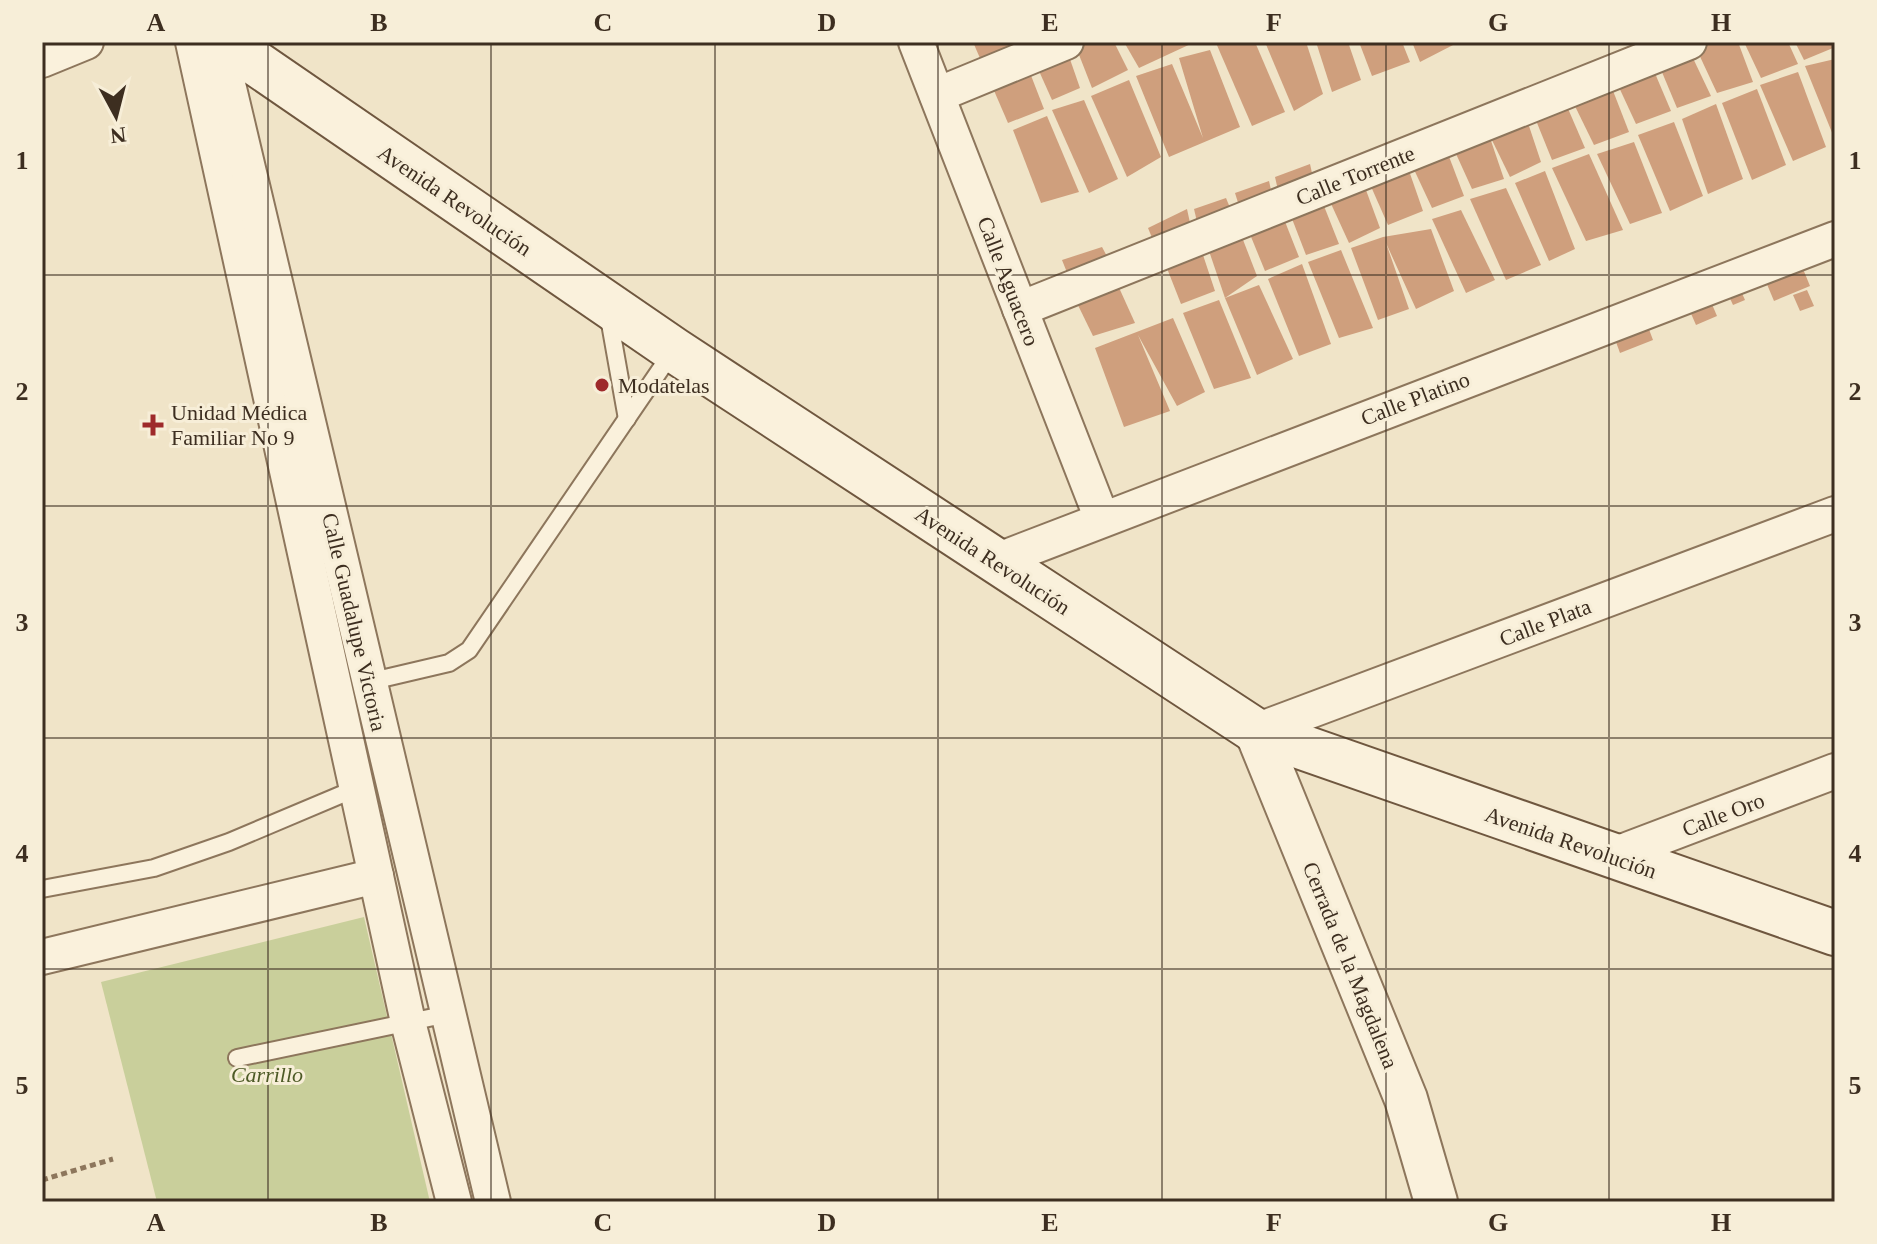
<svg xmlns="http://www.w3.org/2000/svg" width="1877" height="1244" viewBox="0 0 1877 1244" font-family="'Times New Roman',serif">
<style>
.green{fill:#c9cf9b}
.building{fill:#cf9f7d}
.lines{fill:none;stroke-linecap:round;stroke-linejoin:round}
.service-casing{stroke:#8d765c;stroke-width:20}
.minor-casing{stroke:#8d765c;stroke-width:38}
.tertiary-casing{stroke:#8d765c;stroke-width:46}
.secondary-casing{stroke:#6f573f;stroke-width:48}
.path{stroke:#8d765c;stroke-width:5;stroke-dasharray:6 4;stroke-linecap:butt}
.service{stroke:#faf1dc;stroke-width:16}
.minor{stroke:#faf1dc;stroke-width:34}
.tertiary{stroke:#faf1dc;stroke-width:42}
.secondary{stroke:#faf1dc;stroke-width:44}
.grid{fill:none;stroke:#3d2e20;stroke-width:2;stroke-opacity:0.55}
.poi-dot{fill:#9e2a2b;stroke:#f7eed8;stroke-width:3}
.labels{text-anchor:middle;stroke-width:6;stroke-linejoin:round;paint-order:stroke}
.street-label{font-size:22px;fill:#3d2e20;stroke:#f7eed8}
.poi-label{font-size:22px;fill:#3d2e20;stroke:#f7eed8;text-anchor:start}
.park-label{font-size:22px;font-style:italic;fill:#4d5a26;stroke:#f7eed8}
.neatline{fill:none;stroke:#3d2e20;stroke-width:3}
.grid-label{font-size:26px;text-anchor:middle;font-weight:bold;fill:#3d2e20}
</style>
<rect width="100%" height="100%" fill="#f0e4c8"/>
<path class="green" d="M364,917L430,1202H157L101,982Z"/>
<g class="building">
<path d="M973,42H1018L1044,109L1008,123Z"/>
<path d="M1026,42H1064L1080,88L1052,100Z"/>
<path d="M1074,42H1114L1128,70L1092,88Z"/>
<path d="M1124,42H1195L1139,68Z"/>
<path d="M1255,42L1285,112L1252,126L1216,43Z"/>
<path d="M1265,42H1306L1323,94L1294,111Z"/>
<path d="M1316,42H1348L1361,80L1332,92Z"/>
<path d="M1359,42H1402L1410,62L1372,76Z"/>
<path d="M1412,42H1454L1455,44L1420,62Z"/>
<path d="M1712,42H1738L1753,82L1717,93L1696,48Z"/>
<path d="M1744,42H1788L1798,64L1761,78Z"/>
<path d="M1795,42H1832L1833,48L1804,60Z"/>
<path d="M1210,50L1240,127L1169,157L1136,76L1172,64L1203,138L1179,58Z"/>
<path d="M1691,54L1711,96L1677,108L1659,65Z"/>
<path d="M1835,59V140L1805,66Z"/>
<path d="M1654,71L1671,111L1636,124L1617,83Z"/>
<path d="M1798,72L1826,147L1793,161L1760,85Z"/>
<path d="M1129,80L1161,157L1127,177L1091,96Z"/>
<path d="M1610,83L1629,132L1594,145L1571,98Z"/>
<path d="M1757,89L1786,165L1752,180L1722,103Z"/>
<path d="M1084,100L1118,179L1089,193L1052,110Z"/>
<path d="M1566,104L1585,148L1552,160L1533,113Z"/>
<path d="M1716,104L1743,179L1708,194L1682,119Z"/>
<path d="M1047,116L1079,192L1041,203L1013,130Z"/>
<path d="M1526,117L1541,162L1510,177L1488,132Z"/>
<path d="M1674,122L1703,196L1670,211L1638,135Z"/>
<path d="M1488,132L1504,179L1472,189L1452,145Z"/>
<path d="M1634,142L1662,213L1630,224L1597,154Z"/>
<path d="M1445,146L1464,196L1432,208L1410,161Z"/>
<path d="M1589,154L1623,230L1586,241L1552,168Z"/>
<path d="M1310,164L1314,182L1280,199L1275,177Z"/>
<path d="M1407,165L1423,211L1388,225L1369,182Z"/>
<path d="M1545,171L1575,249L1549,261L1515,183Z"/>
<path d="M1269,181L1273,199L1241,212L1235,193Z"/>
<path d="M1363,182L1380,228L1349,243L1327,195Z"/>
<path d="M1506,188L1541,265L1506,280L1470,199Z"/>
<path d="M1226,198L1233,215L1198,226L1194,209Z"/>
<path d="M1322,201L1339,244L1306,255L1289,211Z"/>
<path d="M1187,209L1192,232L1155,245L1148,228Z"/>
<path d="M1461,210L1495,280L1466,293L1432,219Z"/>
<path d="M1282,214L1299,257L1265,271L1247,227Z"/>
<path d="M1431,229L1454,291L1416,309L1386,243L1409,309L1378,320L1351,248L1383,237Z"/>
<path d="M1240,232L1257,276L1225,298L1208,248Z"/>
<path d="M1792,242L1810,286L1774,301L1756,258Z"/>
<path d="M1200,246L1215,291L1181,304L1161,253Z"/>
<path d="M1102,247L1110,262L1070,280L1062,260Z"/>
<path d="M1341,250L1373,328L1339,338L1308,262Z"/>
<path d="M1728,262L1745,300L1733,305L1716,268Z"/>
<path d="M1302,264L1331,344L1299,356L1268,279Z"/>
<path d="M1699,274L1717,316L1696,325L1678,284Z"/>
<path d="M1116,281L1135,323L1093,336L1075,299Z"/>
<path d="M1259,285L1293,359L1257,375L1225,298Z"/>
<path d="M1807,290L1814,306L1800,311L1793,295Z"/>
<path d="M1637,297L1653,340L1620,353L1612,331Z"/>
<path d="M1219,300L1251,378L1214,389L1183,313Z"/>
<path d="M1173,318L1205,392L1177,406L1138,335L1170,411L1124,427L1095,348Z"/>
</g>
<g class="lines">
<g class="service-casing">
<g id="service">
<path d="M608,312L627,419"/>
<path d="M368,682L449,663L469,650L673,351"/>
<path d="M42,889L154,868L229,842L357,788"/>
<path d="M237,1058L448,1014"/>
</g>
</g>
<g class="minor-casing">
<g id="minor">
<path d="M193,42L408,1022L454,1202"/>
<path d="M218,42L493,1202"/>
<path d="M916,42L1102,519"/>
<path d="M42,60L86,42"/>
<path d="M937,95L1066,42"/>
<path d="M1020,309L1689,42"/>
<path d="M996,561L1835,239"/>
<path d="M1256,731L1835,514"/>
<path d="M1611,856L1835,771"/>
<path d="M42,957L376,876"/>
</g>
</g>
<g class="tertiary-casing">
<path id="tertiary" d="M1256,731L1406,1099L1436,1202"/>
</g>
<g class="secondary-casing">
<path id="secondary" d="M225,42L674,350L1256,731L1835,933"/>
</g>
<path class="path" d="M42,1180L113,1159"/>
<use href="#service" class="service"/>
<use href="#minor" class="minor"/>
<use href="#tertiary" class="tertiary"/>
<use href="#secondary" class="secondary"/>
</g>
<path class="grid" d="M268,42V1202M491,42V1202M715,42V1202M938,42V1202M1162,42V1202M1386,42V1202M1609,42V1202M42,275H1835M42,506H1835M42,738H1835M42,969H1835"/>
<g class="poi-dot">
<circle cx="602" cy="385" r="8"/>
<path d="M149 413h8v8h8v8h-8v8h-8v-8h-8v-8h8z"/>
</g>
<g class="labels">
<g class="street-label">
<text transform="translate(1355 175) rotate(-22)" y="8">Calle Torrente</text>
<text transform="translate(455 200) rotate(34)" y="8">Avenida Revolución</text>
<text transform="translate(1009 281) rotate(69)" y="8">Calle Aguacero</text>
<text transform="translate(1415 398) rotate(-21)" y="8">Calle Platino</text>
<text transform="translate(993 560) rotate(33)" y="8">Avenida Revolución</text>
<text transform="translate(355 622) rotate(77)" y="8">Calle Guadalupe Victoria</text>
<text transform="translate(1545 622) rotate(-21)" y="8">Calle Plata</text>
<text transform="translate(1723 814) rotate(-21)" y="8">Calle Oro</text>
<text transform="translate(1571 842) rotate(19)" y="8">Avenida Revolución</text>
<text transform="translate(1351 965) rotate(68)" y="8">Cerrada de la Magdalena</text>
</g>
<g class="poi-label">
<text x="618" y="393">Modatelas</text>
<text x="171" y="420">Unidad Médica<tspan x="171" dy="25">Familiar No 9</tspan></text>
</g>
<g class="park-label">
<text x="267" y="1082">Carrillo</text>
</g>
</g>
<rect width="1877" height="1244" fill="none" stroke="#f7eed8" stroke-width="88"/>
<g transform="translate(116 116) rotate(173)" stroke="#f7eed8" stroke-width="6" paint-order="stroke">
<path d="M0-6L14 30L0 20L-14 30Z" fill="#3d2e20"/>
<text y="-12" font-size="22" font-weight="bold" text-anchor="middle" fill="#3d2e20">N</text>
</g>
<rect x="44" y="44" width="1789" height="1156" class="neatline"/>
<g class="grid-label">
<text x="156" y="31">A</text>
<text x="379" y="31">B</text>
<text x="603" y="31">C</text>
<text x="827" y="31">D</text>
<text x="1050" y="31">E</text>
<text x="1274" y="31">F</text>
<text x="1498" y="31">G</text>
<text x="1721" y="31">H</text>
<text x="22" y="169">1</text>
<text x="1855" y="169">1</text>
<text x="22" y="400">2</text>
<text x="1855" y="400">2</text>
<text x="22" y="631">3</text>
<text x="1855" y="631">3</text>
<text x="22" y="862">4</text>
<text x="1855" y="862">4</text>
<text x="22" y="1094">5</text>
<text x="1855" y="1094">5</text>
<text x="156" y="1231">A</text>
<text x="379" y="1231">B</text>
<text x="603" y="1231">C</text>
<text x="827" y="1231">D</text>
<text x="1050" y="1231">E</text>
<text x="1274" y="1231">F</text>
<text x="1498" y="1231">G</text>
<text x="1721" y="1231">H</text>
</g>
</svg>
